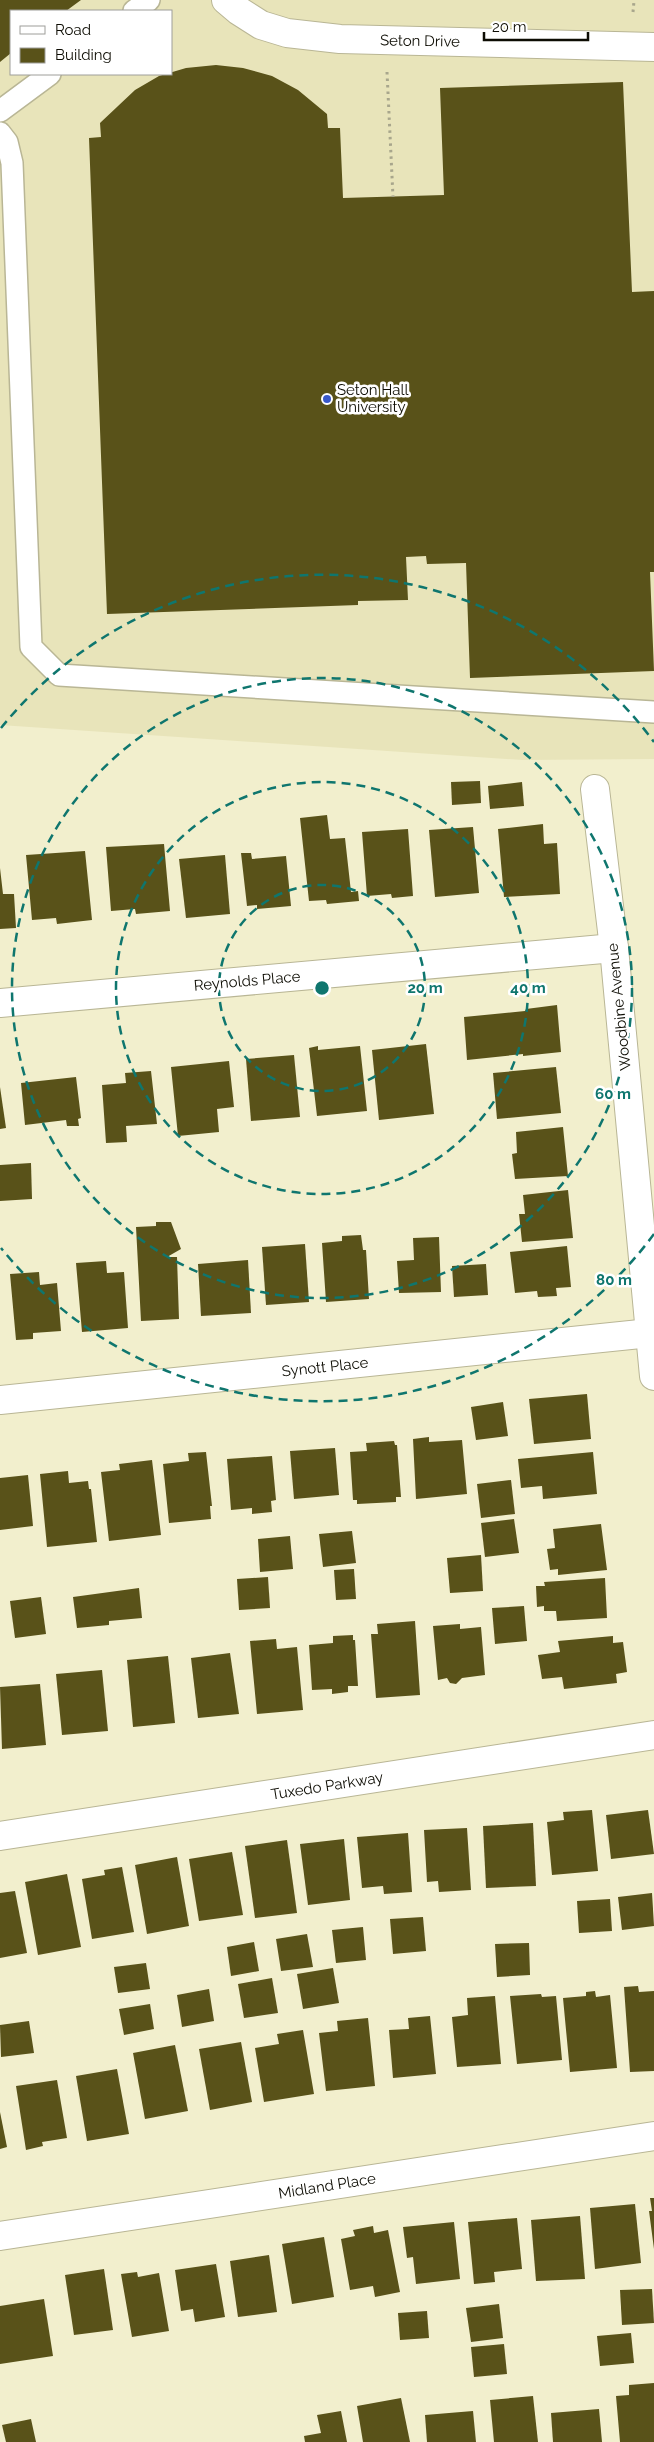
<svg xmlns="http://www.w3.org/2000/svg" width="654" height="2442" viewBox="0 0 654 2442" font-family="Raleway,sans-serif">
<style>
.built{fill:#e8e4ba;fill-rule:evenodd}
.building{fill:#595219}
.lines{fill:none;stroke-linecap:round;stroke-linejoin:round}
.service-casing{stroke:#b9b695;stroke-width:24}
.minor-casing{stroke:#b9b695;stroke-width:30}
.path{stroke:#a8a68c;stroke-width:3;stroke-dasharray:2.5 4;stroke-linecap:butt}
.service{stroke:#fff;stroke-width:21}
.minor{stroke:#fff;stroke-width:28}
.ring{fill:none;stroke:#0f766e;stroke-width:2.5;stroke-dasharray:9 6}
.poi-dot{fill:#3858c9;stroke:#fff;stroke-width:2}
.labels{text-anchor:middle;stroke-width:5;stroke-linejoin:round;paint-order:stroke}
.street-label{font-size:15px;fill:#0d0c03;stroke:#fff}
.poi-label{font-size:15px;fill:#0d0c03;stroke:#fff;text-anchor:start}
.centre{fill:#0f766e;stroke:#fff;stroke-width:2.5}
.ring-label{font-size:15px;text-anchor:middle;font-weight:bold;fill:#0f766e;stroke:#fff;stroke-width:5;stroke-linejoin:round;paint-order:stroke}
</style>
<rect width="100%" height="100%" fill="#f2efcd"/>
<path class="built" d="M0,0H654V759L523,760L0,725ZM11,11H171V74H11Z"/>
<g class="building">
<path d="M0,0H81L66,11H11V53L0,62Z"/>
<path d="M216,65L243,68L272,76L298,90L327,114L328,128H340L343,198L444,195L440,88L623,82L632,292L654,291V572H650L654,671L470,678L466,563L427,564L426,556L406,557L408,600L358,601V605L107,614L89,138L101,137L100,123L135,90L159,76L186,68Z"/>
<path d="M480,781L481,803L452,805L451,782Z"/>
<path d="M522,782L524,806L490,809L488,786Z"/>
<path d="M327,815L330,839L345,838L351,892L358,891L359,901L327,904L326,900L309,901L300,818Z"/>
<path d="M543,824L544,844L557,843L560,894L504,897L498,829Z"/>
<path d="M473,827L479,893L435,897L429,830Z"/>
<path d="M408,829L413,896L392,898L391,894L367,896L362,832Z"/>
<path d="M164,844L170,911L136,914L135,909L111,911L106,847Z"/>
<path d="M85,851L92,920L57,924L56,918L32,920L26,855Z"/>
<path d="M241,853H251L252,859L286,856L291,906L257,909V905L247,906Z"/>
<path d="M225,855L230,914L186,918L179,859Z"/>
<path d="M0,868L3,894H14L16,928L0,929Z"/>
<path d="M557,1005L561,1052L523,1056V1054L467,1060L464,1017L525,1011L526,1009Z"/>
<path d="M426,1044L434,1114L379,1120L372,1050Z"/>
<path d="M318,1046V1050L360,1046L367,1111L317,1116L309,1048Z"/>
<path d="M294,1055L300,1117L251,1121L246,1059Z"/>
<path d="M229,1061L234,1107L217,1109L219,1132L178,1136L171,1067Z"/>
<path d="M556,1067L561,1113L497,1119L493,1073Z"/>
<path d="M151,1071L157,1124L126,1126L127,1142L106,1143L102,1085L126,1083L125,1073Z"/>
<path d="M76,1077L81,1118L78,1119L79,1126H67L66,1120L25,1125L21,1083Z"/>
<path d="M0,1087L6,1128L0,1129Z"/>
<path d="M563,1127L568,1176L515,1179L512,1154L517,1153L516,1132Z"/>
<path d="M31,1163L32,1199L0,1201V1165Z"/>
<path d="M568,1190L573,1238L522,1242L519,1214H525L523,1195Z"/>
<path d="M156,1222H171L181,1249L167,1257H177L179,1319L141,1321L136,1227L156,1226Z"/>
<path d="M361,1235L363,1250H366L369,1299L326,1302L322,1243L342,1241V1236Z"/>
<path d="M439,1237L441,1292L399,1293L397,1261L414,1260L413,1238Z"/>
<path d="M305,1244L309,1302L266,1305L262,1247Z"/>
<path d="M567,1246L571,1287L556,1288L557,1296L538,1297L537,1291L515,1293L510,1252Z"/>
<path d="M248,1260L251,1313L201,1316L198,1264Z"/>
<path d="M106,1261L107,1273L124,1272L128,1328L82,1332L76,1263Z"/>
<path d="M486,1264L488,1295L454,1297L452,1266Z"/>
<path d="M39,1272L40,1285L57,1283L61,1331L33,1333V1339L16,1340L10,1274Z"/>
<path d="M587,1394L591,1439L534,1444L529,1399Z"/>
<path d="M503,1402L508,1436L476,1440L471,1407Z"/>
<path d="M429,1437V1442L462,1440L467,1494L416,1499L413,1439Z"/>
<path d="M394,1441L395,1445H397L401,1497H396V1502L357,1504V1500H353L350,1452L367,1451L366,1443Z"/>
<path d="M335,1448L339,1495L294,1499L290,1451Z"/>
<path d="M206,1452L212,1506H210L211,1519L169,1523L163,1464L189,1461L188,1453Z"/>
<path d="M593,1452L597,1494L543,1499L542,1486L521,1488L518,1459Z"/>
<path d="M272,1456L276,1500L271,1501L272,1512L252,1514V1508L231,1510L227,1459Z"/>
<path d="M152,1460L161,1535L109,1541L101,1472L120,1470L119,1464Z"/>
<path d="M68,1471L69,1483L88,1481L89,1489H91L97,1542L47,1547L40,1474Z"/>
<path d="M28,1475L33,1526L0,1530V1478Z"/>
<path d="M511,1480L515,1514L481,1518L477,1484Z"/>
<path d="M514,1519L519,1553L485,1557L481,1523Z"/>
<path d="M601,1524L607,1570L558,1575V1569L550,1570L547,1549L555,1548L553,1529Z"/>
<path d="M352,1531L356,1563L323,1567L319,1534Z"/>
<path d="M290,1536L293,1569L260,1572L258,1539Z"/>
<path d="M481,1555L483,1591L450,1593L447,1558Z"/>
<path d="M354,1569L356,1599L336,1600L334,1570Z"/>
<path d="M268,1577L270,1608L239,1610L237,1579Z"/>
<path d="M605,1578L607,1618L557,1621L556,1611H544V1606L537,1607L536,1586H545L544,1582Z"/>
<path d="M139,1588L142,1618L109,1621V1625L77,1628L73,1597Z"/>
<path d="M41,1597L46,1634L15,1638L10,1601Z"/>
<path d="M524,1606L527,1641L495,1644L492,1608Z"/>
<path d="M415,1621L420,1695L376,1698L371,1634H378L377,1624Z"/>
<path d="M460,1624V1629L481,1627L485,1675L462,1678L456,1684L450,1683L447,1678L438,1680L433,1626Z"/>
<path d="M353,1635V1640H355L358,1686H348V1692L332,1694V1689L312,1690L309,1645L333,1643V1636Z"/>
<path d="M613,1636V1643L623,1642L627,1672L616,1674L617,1683L564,1689L562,1677L542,1679L538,1655L560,1652L558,1641Z"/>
<path d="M276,1639L277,1649L297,1647L303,1710L257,1714L250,1641Z"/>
<path d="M230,1653L239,1714L198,1718L191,1658Z"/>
<path d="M168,1656L175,1723L133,1727L127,1660Z"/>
<path d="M102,1670L108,1731L62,1735L56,1674Z"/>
<path d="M40,1684L46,1745L2,1749L0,1687Z"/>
<path d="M592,1810L598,1871L552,1875L547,1822L564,1820L563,1812Z"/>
<path d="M648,1810L654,1854L611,1859L606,1815Z"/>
<path d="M533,1823L536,1886L486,1888L483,1826Z"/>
<path d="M467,1828L471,1890L439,1892L438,1881L427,1882L424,1830Z"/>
<path d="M408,1833L412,1892L384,1894L383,1886L362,1888L357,1837Z"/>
<path d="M344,1839L350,1900L308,1905L300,1844Z"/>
<path d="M287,1840L297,1913L255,1918L245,1846Z"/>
<path d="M232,1852L243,1915L199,1921L189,1859Z"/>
<path d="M177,1857L189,1926L147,1934L135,1865Z"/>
<path d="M122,1867L134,1932L92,1939L82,1879L105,1875L104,1870Z"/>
<path d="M67,1874L81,1947L38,1955L25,1882Z"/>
<path d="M15,1891L27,1953L0,1958V1893Z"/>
<path d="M652,1893L654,1926L622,1930L618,1897Z"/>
<path d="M610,1899L612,1931L579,1933L577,1901Z"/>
<path d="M423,1917L426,1951L393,1954L390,1919Z"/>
<path d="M363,1927L366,1960L336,1963L332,1930Z"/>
<path d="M307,1934L313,1967L281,1971L276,1939Z"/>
<path d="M254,1942L259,1971L231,1976L227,1947Z"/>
<path d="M529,1943L530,1975L497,1977L495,1944Z"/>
<path d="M146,1963L150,1989L118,1993L114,1967Z"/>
<path d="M333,1968L339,2003L303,2009L297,1974Z"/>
<path d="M272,1978L278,2013L244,2018L238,1984Z"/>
<path d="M638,1986L639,1992L654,1991V2071L630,2072L624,1987Z"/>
<path d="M209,1989L214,2021L182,2027L177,1995Z"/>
<path d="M595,1991L596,1997L610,1995L617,2068L570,2072L563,1998L586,1996V1992Z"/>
<path d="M541,1994L542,1997L556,1996L562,2060L517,2064L510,1996Z"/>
<path d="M495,1996L501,2064L457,2067L452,2017L468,2015L467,1998Z"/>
<path d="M150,2004L154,2029L124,2035L119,2009Z"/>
<path d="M430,2016L436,2074L393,2078L389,2030L409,2029L408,2018Z"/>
<path d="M368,2018L375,2086L326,2091L319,2033L338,2031L337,2021Z"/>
<path d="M29,2021L34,2053L1,2057L0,2025Z"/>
<path d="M303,2030L314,2094L264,2102L255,2048L279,2044L277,2034Z"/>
<path d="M241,2042L252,2102L210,2110L199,2049Z"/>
<path d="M175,2045L188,2111L145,2119L133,2053Z"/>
<path d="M117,2069L129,2134L87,2141L76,2076Z"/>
<path d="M57,2080L67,2138L42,2142L43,2146L26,2150L16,2086Z"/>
<path d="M0,2112L7,2147L0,2149Z"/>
<path d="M650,2198H654V2249L649,2211H652Z"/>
<path d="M635,2204L641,2263L595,2269L590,2208Z"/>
<path d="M580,2216L585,2279L536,2281L531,2220Z"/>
<path d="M517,2218L522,2269L494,2272L495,2282L474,2284L468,2222Z"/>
<path d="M454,2222L460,2279L416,2284L413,2257L407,2258L403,2227Z"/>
<path d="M373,2226L374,2233L388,2230L400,2292L375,2297L373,2286L350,2290L341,2239L355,2236L353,2230Z"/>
<path d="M324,2237L334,2297L292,2304L282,2244Z"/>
<path d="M269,2255L277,2312L238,2317L230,2261Z"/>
<path d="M216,2264L225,2317L195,2322L193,2309L181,2311L175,2270Z"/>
<path d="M104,2269L113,2330L74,2335L65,2275Z"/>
<path d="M137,2272L138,2277L159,2273L169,2331L132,2337L121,2274Z"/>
<path d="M652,2289L654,2323L622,2325L620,2290Z"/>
<path d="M44,2299L53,2356L0,2364V2306Z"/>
<path d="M499,2304L503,2338L471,2342L466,2308Z"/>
<path d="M427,2311L429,2338L400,2340L398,2313Z"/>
<path d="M631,2333L634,2363L600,2366L597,2336Z"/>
<path d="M504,2344L507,2374L474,2377L471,2347Z"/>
<path d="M654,2383V2442H620L616,2396L629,2395V2385Z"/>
<path d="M533,2396L538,2442H494L490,2400Z"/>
<path d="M401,2398L410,2442H363L357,2406Z"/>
<path d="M599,2409L602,2442H553L551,2413Z"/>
<path d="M341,2411L347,2442H305L304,2436L321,2433L317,2415Z"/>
<path d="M473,2411L476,2442H427L425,2415Z"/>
<path d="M31,2419L36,2442H6L2,2425Z"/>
</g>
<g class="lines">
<g class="service-casing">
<g id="service">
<path d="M134,11L149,0"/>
<path d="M0,111L50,74"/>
<path d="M0,133L7,142L12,163L31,647L59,675L654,712"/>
</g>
</g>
<g class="minor-casing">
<g id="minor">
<path d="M226,0L239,11L261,25L287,33L340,39L654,47"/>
<path d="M595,789L614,948L654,1376"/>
<path d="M0,1003L614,948"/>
<path d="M0,1400L650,1333"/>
<path d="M0,1836L654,1735"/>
<path d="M0,2236L654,2136"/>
</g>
</g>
<g class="path">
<path d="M633,12L634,1"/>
<path d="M387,72L393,197"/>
</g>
<use href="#service" class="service"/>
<use href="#minor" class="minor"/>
</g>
<g class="ring">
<circle cx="322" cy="988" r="103"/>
<circle cx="322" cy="988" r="206"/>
<circle cx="322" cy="988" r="310"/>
<path d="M654 1234A413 413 0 0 1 1 1248M1 728A413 413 0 0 1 654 742"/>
</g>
<circle class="poi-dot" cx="327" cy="399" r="5"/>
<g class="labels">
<g class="street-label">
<text transform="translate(420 41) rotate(1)" y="5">Seton Drive</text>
<text transform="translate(247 981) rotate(-5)" y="5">Reynolds Place</text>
<text transform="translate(619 1007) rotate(-96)" y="5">Woodbine Avenue</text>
<text transform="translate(325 1367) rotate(-6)" y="5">Synott Place</text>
<text transform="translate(327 1786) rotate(-9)" y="5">Tuxedo Parkway</text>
<text transform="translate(327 2186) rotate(-9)" y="5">Midland Place</text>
</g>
<g class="poi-label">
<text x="337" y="395">Seton Hall<tspan x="337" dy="17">University</tspan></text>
</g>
</g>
<circle cx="322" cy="988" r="8" class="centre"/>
<g class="ring-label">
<text x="425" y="993">20 m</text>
<text x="528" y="993">40 m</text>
<text x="613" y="1099">60 m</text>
<text x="614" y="1285">80 m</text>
</g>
<rect x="10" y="10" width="162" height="65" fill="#ffffff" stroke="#9e9e9a"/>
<rect x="20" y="26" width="25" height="8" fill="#ffffff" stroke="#9e9e9a"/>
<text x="55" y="35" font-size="15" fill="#0d0c03">Road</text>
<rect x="20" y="48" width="25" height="15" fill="#595219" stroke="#9e9e9a"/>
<text x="55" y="60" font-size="15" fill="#0d0c03">Building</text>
<path d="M484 32v8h104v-8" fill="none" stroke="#0d0c03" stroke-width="2.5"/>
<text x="492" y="32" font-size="15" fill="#0d0c03" stroke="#ffffff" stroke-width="4" paint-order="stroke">20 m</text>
</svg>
